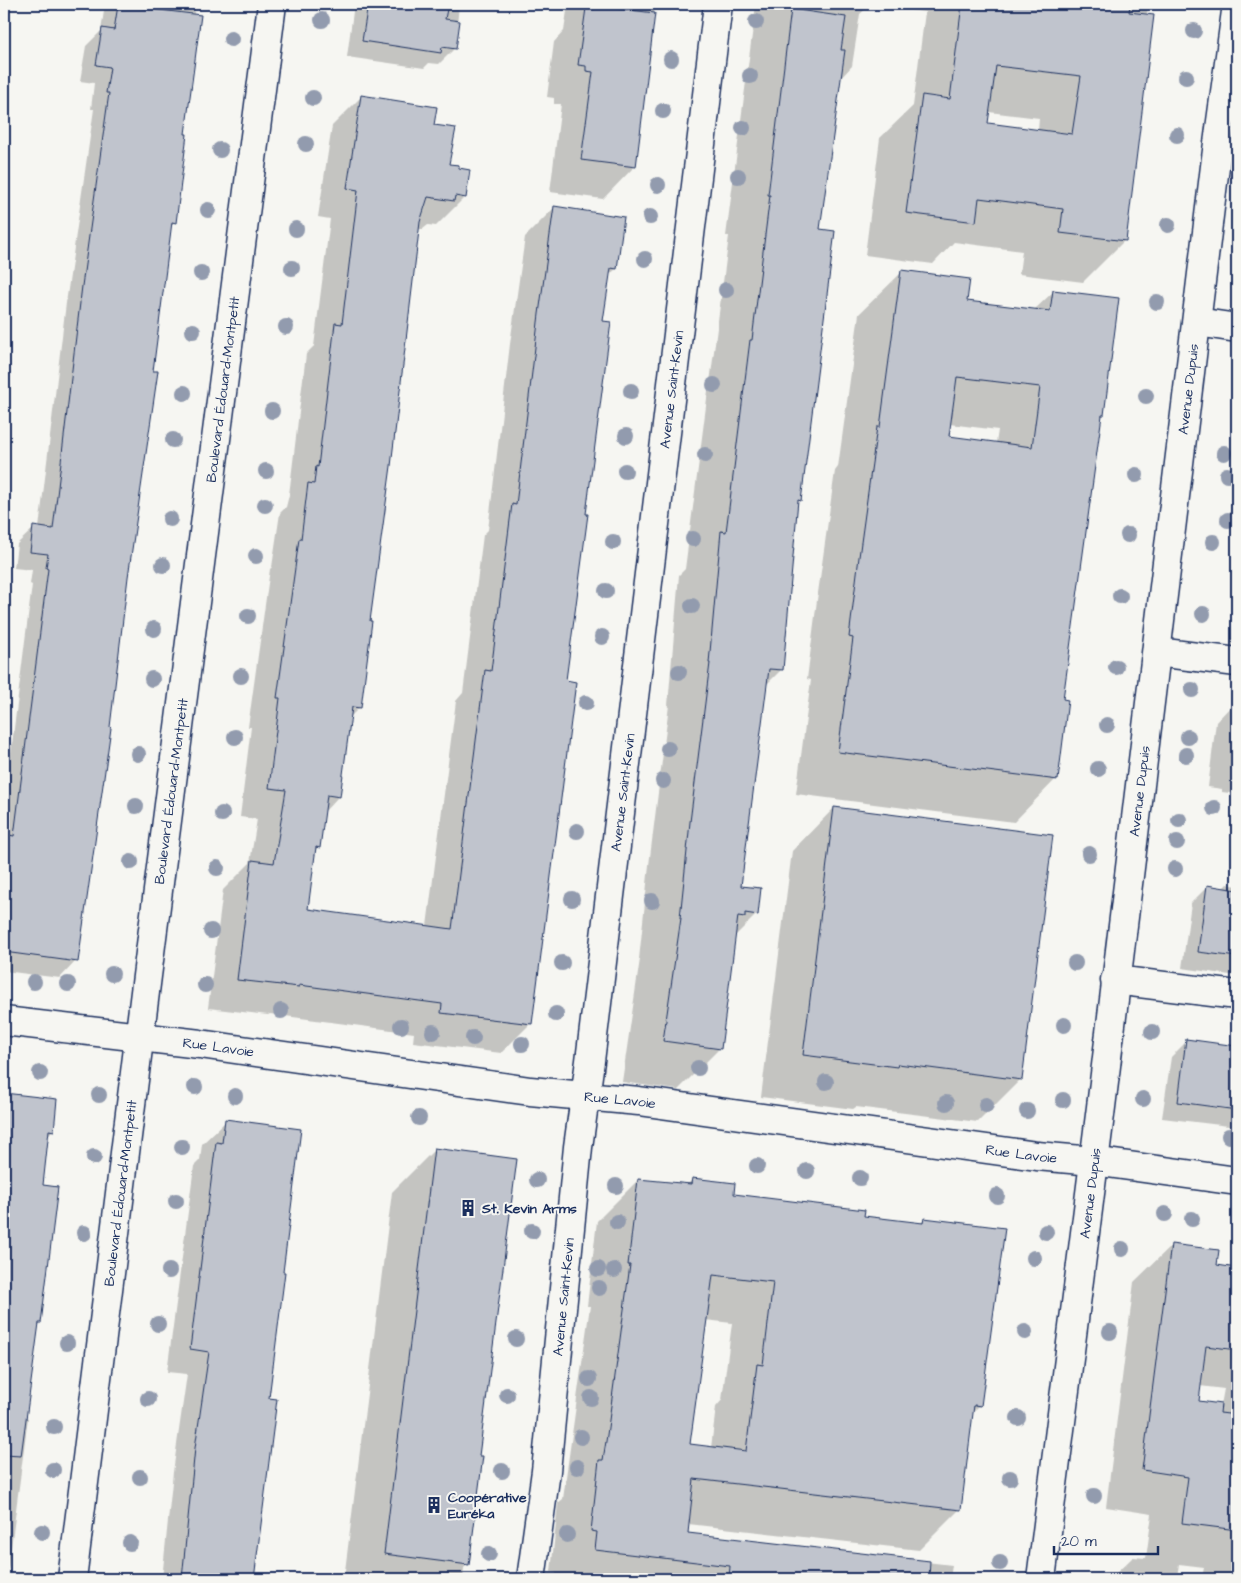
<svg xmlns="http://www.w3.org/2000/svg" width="1241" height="1583" viewBox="0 0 1241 1583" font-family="'Architects Daughter',sans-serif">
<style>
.shadow{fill:#0003;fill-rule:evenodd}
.building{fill:#c0c4cd;stroke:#1b2f5e;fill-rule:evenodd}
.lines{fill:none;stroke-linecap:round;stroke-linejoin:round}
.minor-casing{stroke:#1b2f5e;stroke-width:31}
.minor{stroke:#f6f6f2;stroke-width:28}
.tree{fill:#929bae}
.labels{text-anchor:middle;stroke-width:4;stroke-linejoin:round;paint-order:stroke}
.street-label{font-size:14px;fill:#1b2f5e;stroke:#f6f6f2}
.poi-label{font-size:14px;font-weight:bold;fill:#1b2f5e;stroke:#f6f6f2;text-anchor:start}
</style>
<rect width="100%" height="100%" fill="#f6f6f2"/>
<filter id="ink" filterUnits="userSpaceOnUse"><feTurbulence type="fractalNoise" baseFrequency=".02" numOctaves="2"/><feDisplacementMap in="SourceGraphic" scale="10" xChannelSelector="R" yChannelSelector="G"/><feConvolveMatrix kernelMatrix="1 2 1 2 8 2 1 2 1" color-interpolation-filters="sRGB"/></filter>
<g filter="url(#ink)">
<g class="shadow">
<path d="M105,4H195L174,222L171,226L127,577L76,961L60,978L4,971V808L32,585L30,584L32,570L14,568L17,544L34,528H39L66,303L94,109H91L94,83L80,81L86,46L101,31Z"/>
<path d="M354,4H459L455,48L439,64L429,63L424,68L347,57Z"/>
<path d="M568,4H655L635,166L603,199L550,192L561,104H554V98L547,97L554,42L564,31Z"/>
<path d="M756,4H1148L1125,240L1083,282L1019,274L1022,251L954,242L933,264L865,255L880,138L913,106L925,12L870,5L860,14L852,66L840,79L819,230L800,500L796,504L782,669L766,685L740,887L757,914L735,936L720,1048L678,1090L622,1082L640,959H639L649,865L669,705H668L679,575L685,569L709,383L710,382L729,236H726ZM989,112L1039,118L1038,131L987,124Z"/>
<path d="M361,97L433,126L448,165L465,197L436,226L428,225L423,229H418L368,622L360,707L349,718L339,796L324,812L318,847L315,851L307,910L427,926L456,701L463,693L483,535L488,530L510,344L525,237L554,208L616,269L608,276L601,322L530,1024L501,1053L413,1042L414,1033L270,1014L268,1015L208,1008L223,890L250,863L257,819L240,817L251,727H248L270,569L272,567L280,513L286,507L289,495L306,354L314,346L330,219L318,217L332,126Z"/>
<path d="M902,272L966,302L1034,310L1054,291L1100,417L1062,700L1056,779L1014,822L796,794L811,680L807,679L817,600L835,471L838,467L859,314ZM949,424L998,430L996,443L947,437Z"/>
<path d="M1237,597V646H1231Z"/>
<path d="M1232,705L1237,706V794L1222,792V789L1208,787L1216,722Z"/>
<path d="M834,808L1021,1079L978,1122L856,1107L853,1109L761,1097L792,851Z"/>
<path d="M1227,884L1237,886V976L1182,968L1191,903L1207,887L1222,889Z"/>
<path d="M1187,1041L1237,1047V1127L1162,1118L1171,1057Z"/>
<path d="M4,1094L56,1100L53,1130L47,1136L41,1186L38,1324L25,1418H28L8,1571L4,1576Z"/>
<path d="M226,1121L267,1399L276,1400L253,1579H162L173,1472L187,1374L167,1372L194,1166L200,1160L202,1144Z"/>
<path d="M435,1149L478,1457L468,1564L464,1568L463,1579H344L392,1192Z"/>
<path d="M693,1179L732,1195L863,1217L920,1224L925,1219L980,1405L972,1413L960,1509L919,1550L688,1524L687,1534L952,1565L950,1579H556V1573L551,1572L558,1503L563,1499L566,1477L590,1306H587L597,1221L638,1180L687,1185ZM705,1320L732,1323L722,1400L716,1407L711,1448L688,1445Z"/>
<path d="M1172,1245L1216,1266L1237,1269V1579H1202L1204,1567L1179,1564L1177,1577L1192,1579H1110L1133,1557L1146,1558L1152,1514L1106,1507L1134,1282ZM1200,1386L1224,1389L1221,1405L1198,1402Z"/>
</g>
<g class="building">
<path d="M368,4H448L445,19L460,21L456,49L442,47L441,53L362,41Z"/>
<path d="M962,4H1108L1130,6L1129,12L1154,15L1126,241L1060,233L1063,209L979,198L976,222L906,213L922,95L950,99ZM996,66L1081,76L1072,134L988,123Z"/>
<path d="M118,5L201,15L185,134H187L176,223L172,222L153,371H158L128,577L110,727L111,728L78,962L4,952V834L14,836L48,569L46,568L48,554L30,552L33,526L53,529L82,286L109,93H106L110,67L96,65L102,28L114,30Z"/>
<path d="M595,6L655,13L636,167L581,160L593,72L586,71V66L578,65L586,8L595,9Z"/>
<path d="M791,9L846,17L841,50H845L820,229L835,231L801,501L798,500L783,670L769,669L741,886L761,888L758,915L745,913V917L738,916L721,1049L663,1041L681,918H680L690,822L710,663H709L721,531L726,532L750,340H752L770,195H768Z"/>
<path d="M361,95L437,107L434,125L456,128L449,164L459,165V168L470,170L466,198L455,196L454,201L428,197L420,222L391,466L370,621H372L361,708L352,707L340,797L327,795L320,848L316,847L308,909L452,929L485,670L491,671L512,504L516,505L539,314L554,206L624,217L617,269L611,268L603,321L611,322L586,514H588L566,680L576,682L532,1024L441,1013L442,1004L299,985V987L237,980L252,860L274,863L286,790L269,788L280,698H277L299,539H301L308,483L314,484L316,466L318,467L335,323L342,324L358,190L347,188Z"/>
<path d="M901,270L970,279L967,301L1050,311L1053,290L1119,298L1104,415H1102L1063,699L1068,700L1058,780L838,752L853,638L849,637L859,557L877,427H880ZM957,377L1040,387L1032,447L949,436Z"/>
<path d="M834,807L1053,835L1022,1080L898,1064L897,1067L803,1055Z"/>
<path d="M1207,885L1237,890V957L1198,952Z"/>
<path d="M1186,1039L1237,1046V1110L1178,1102Z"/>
<path d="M4,1093L57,1099L54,1131L49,1130L43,1185L58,1187L41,1323H39L21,1456L4,1455Z"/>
<path d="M225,1119L301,1129L283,1272H285L269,1398L277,1399L254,1579H182L195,1448L209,1352L190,1349L216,1142L222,1143Z"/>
<path d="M434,1148L517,1159L479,1456H483L469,1565L384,1554Z"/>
<path d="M692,1178L735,1183L734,1194L865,1210L864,1216L923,1223L924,1218L1005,1228L981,1406L974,1405L961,1510L694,1479L688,1533L930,1561L929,1579H729L730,1566L595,1550L597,1532L591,1531L599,1460H603L607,1435L630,1265H628L638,1179L691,1184ZM713,1275L773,1282L763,1365L757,1364L746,1451L690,1444Z"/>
<path d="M1171,1244L1219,1250L1217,1265L1237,1268V1350L1206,1346L1199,1401L1221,1404L1220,1413L1237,1415V1530L1182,1523L1188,1477L1142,1470Z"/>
</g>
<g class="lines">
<g class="minor-casing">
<g id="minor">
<path d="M1197,322L1237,328"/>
<path d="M1157,652L1237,662"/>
<path d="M1115,980L1237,995"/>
<path id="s1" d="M4,1021L200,1044L530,1091L639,1101L1037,1156L1093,1161L1237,1181"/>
<path id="s2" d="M72,1579L147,976L272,4"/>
<path id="s3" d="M531,1579L546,1471L578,1147L590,1061L718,4"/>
<path id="s4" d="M1041,1579L1101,1107L1216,158L1237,4"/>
</g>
</g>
<use href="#minor" class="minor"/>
</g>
<g class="tree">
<circle cx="322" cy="20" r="8"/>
<circle cx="756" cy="22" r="8"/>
<circle cx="1194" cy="31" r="8"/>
<circle cx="231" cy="39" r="8"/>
<circle cx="671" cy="59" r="8"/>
<circle cx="750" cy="76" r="8"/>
<circle cx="1186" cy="77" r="8"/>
<circle cx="313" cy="98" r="8"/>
<circle cx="663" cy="111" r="8"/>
<circle cx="743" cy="128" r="8"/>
<circle cx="1177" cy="135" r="8"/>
<circle cx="306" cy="144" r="8"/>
<circle cx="220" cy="150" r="8"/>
<circle cx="738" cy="176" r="8"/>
<circle cx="658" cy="185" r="8"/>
<circle cx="208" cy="210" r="8"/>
<circle cx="650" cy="217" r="8"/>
<circle cx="1168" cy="225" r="8"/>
<circle cx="296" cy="229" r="8"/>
<circle cx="645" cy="259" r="8"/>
<circle cx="292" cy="268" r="8"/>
<circle cx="201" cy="273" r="8"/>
<circle cx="726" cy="290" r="8"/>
<circle cx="1157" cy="302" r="8"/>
<circle cx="286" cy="327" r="8"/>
<circle cx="193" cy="331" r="8"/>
<circle cx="714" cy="385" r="8"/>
<circle cx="631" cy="391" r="8"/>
<circle cx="184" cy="393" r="8"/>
<circle cx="1146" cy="396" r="8"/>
<circle cx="272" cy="411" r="8"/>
<circle cx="626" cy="436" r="8"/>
<circle cx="173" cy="440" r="8"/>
<circle cx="1224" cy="453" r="8"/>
<circle cx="705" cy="455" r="8"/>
<circle cx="266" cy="471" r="8"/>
<circle cx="625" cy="471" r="8"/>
<circle cx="1136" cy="475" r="8"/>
<circle cx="1227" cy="475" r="8"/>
<circle cx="265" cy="505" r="8"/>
<circle cx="170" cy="519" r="8"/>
<circle cx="1228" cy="520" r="8"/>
<circle cx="1128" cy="535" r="8"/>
<circle cx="693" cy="539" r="8"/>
<circle cx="613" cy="542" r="8"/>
<circle cx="1213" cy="542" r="8"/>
<circle cx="256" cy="556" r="8"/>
<circle cx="163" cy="565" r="8"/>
<circle cx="606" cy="591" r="8"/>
<circle cx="1120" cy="596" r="8"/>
<circle cx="692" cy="606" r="8"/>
<circle cx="1203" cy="614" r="8"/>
<circle cx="248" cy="616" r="8"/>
<circle cx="154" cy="629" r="8"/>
<circle cx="602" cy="637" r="8"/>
<circle cx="1116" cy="667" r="8"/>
<circle cx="679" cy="672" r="8"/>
<circle cx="241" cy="676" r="8"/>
<circle cx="152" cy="679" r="8"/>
<circle cx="1192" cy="690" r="8"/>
<circle cx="586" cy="703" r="8"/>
<circle cx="1107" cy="725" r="8"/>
<circle cx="235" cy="737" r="8"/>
<circle cx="1188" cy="737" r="8"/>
<circle cx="668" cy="749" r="8"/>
<circle cx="138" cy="754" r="8"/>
<circle cx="1186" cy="755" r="8"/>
<circle cx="1098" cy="769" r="8"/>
<circle cx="663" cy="781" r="8"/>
<circle cx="136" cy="806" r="8"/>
<circle cx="1214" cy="808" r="8"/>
<circle cx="222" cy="814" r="8"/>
<circle cx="1179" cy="820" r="8"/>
<circle cx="577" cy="831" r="8"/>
<circle cx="1177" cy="842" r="8"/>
<circle cx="1089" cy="854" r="8"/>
<circle cx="131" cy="862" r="8"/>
<circle cx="217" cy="868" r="8"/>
<circle cx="1175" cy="869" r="8"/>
<circle cx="572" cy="899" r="8"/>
<circle cx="652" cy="901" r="8"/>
<circle cx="211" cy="931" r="8"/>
<circle cx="562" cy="963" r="8"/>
<circle cx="1075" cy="963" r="8"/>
<circle cx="112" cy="974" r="8"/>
<circle cx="34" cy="982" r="8"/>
<circle cx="68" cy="984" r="8"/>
<circle cx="205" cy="985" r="8"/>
<circle cx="281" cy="1011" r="8"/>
<circle cx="556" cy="1014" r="8"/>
<circle cx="1064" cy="1025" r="8"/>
<circle cx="401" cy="1026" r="8"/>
<circle cx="433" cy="1032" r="8"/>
<circle cx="1152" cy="1032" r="8"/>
<circle cx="473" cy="1038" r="8"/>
<circle cx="522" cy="1044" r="8"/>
<circle cx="698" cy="1068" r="8"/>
<circle cx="40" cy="1073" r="8"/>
<circle cx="826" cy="1082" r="8"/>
<circle cx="195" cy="1087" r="8"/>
<circle cx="99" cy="1095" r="8"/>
<circle cx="235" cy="1096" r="8"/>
<circle cx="1143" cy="1099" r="8"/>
<circle cx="1063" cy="1100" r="8"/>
<circle cx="946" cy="1103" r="8"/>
<circle cx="986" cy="1105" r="8"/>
<circle cx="1027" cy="1111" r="8"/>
<circle cx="419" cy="1118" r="8"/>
<circle cx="1229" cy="1136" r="8"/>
<circle cx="182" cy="1147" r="8"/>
<circle cx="94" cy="1157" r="8"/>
<circle cx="757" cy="1166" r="8"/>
<circle cx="807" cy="1171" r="8"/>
<circle cx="860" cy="1178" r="8"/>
<circle cx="537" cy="1180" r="8"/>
<circle cx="616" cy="1186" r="8"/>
<circle cx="997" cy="1196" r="8"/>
<circle cx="176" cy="1201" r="8"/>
<circle cx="1165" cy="1214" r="8"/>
<circle cx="1192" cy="1219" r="8"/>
<circle cx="617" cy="1222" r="8"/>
<circle cx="532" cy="1231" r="8"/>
<circle cx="1046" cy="1232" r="8"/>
<circle cx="84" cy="1233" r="8"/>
<circle cx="1122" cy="1249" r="8"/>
<circle cx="1034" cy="1258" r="8"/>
<circle cx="598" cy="1269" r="8"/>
<circle cx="614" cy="1270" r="8"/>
<circle cx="169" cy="1271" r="8"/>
<circle cx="599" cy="1288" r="8"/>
<circle cx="158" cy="1324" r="8"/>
<circle cx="1025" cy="1332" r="8"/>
<circle cx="1110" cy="1332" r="8"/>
<circle cx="516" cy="1339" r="8"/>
<circle cx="67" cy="1343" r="8"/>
<circle cx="589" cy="1379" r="8"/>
<circle cx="507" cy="1395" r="8"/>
<circle cx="591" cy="1398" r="8"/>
<circle cx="148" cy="1399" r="8"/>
<circle cx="1018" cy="1418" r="8"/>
<circle cx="54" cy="1427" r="8"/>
<circle cx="581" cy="1437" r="8"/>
<circle cx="577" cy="1467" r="8"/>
<circle cx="53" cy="1470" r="8"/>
<circle cx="502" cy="1471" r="8"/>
<circle cx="140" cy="1477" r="8"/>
<circle cx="1010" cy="1478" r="8"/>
<circle cx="1094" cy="1496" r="8"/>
<circle cx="42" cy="1532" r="8"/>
<circle cx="567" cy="1535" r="8"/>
<circle cx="130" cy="1543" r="8"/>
<circle cx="489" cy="1554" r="8"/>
<circle cx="1000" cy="1563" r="8"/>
</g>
</g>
<defs>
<g id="building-bare" transform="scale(1.35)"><path d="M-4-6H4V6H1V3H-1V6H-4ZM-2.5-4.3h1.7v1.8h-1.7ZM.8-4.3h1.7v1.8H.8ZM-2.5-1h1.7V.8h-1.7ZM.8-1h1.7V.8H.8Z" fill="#1b2f5e" stroke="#f6f6f2" stroke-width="2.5" paint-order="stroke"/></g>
</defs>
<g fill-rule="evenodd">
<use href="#building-bare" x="468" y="1208"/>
<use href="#building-bare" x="434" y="1505"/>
</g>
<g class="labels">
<g class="street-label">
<text dy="5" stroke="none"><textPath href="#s3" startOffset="1198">Avenue Saint-Kevin</textPath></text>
<text dy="5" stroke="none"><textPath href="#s2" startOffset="1199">Boulevard Édouard-Montpetit</textPath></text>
<text dy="5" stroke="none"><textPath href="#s4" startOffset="1199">Avenue Dupuis</textPath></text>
<text dy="5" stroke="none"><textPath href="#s2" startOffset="794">Boulevard Édouard-Montpetit</textPath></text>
<text dy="5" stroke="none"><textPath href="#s3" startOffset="792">Avenue Saint-Kevin</textPath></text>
<text dy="5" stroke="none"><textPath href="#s4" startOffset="794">Avenue Dupuis</textPath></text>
<text dy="5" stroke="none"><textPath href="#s1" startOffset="216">Rue Lavoie</textPath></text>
<text dy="5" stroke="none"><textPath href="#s1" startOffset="621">Rue Lavoie</textPath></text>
<text dy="5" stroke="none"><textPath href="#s1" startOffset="1026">Rue Lavoie</textPath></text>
<text dy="5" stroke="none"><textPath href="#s2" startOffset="389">Boulevard Édouard-Montpetit</textPath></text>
<text dy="5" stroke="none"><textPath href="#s4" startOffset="389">Avenue Dupuis</textPath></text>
<text dy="5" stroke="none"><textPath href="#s3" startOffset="284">Avenue Saint-Kevin</textPath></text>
</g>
<g class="poi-label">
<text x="482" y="1213">St. Kevin Arms</text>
<text x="448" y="1502">Coopérative<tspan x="448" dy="16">Euréka</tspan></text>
</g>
</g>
<rect width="1241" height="1583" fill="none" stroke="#f6f6f2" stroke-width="20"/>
<rect x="10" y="10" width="1221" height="1563" fill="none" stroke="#1b2f5e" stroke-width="2" filter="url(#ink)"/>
<path d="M1054 1546v8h104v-8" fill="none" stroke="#1b2f5e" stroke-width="2.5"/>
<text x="1061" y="1546" font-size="15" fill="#1b2f5e" stroke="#f6f6f2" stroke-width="4" paint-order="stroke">20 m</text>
</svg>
